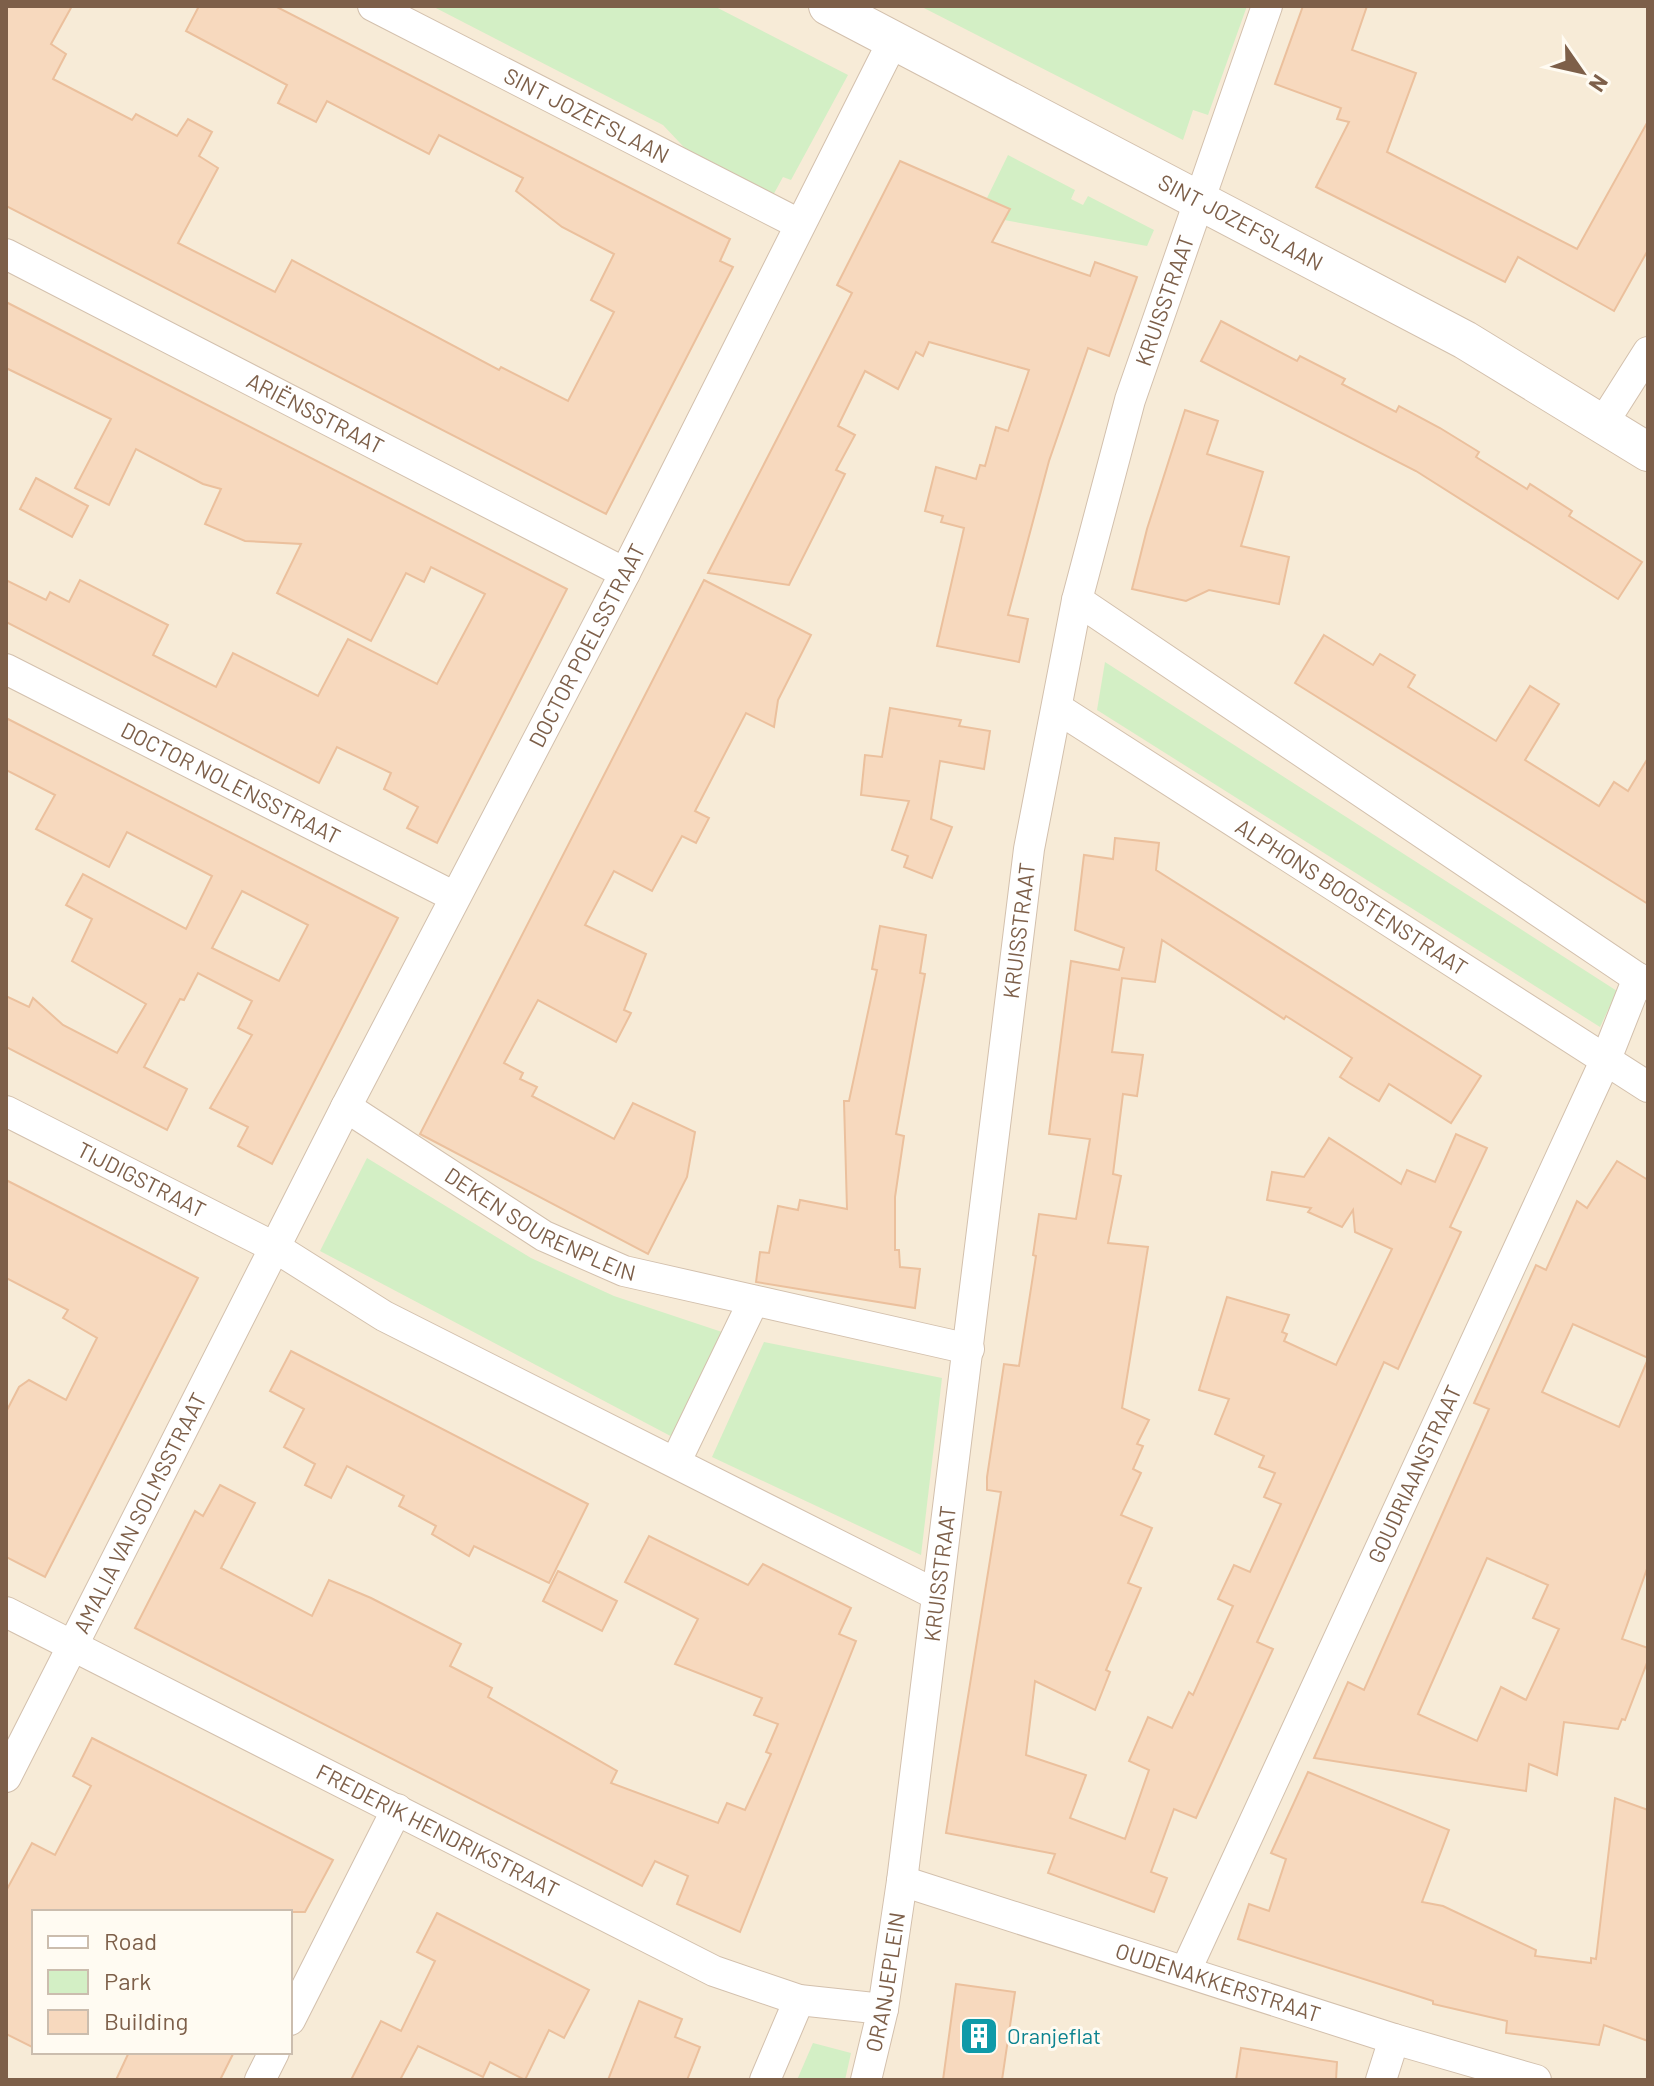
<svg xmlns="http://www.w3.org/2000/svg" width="1654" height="2086" viewBox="0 0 1654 2086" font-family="Barlow,sans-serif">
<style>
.residential{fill:#f7ebd7;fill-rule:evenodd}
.green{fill:#d3efc5}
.building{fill:#f7d9be;stroke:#ebc09d;stroke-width:2;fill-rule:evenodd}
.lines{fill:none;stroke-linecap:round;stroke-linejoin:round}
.minor-casing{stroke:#d3c0ad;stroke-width:32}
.tertiary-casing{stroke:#d3c0ad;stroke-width:40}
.minor{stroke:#fff;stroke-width:30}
.tertiary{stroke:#fff;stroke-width:38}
.labels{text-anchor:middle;stroke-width:6;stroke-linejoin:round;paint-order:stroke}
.street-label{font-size:22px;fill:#7d5f49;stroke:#fffbf2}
.culture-label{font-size:22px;fill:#0d838f;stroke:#fffbf2;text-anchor:start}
</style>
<rect width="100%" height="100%" fill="#fef8ea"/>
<path class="residential" d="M6,6H1648V2080H6ZM34,1912H290V2052H34Z"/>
<g class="green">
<path d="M432,6H714L848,75L791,180L783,177L771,199L697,161L663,125Z"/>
<path d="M920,6H1247L1208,115L1193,110L1183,140Z"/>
<path d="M1008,155L1075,190L1071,199L1083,205L1088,196L1154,230L1147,246L1004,220L1010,209L987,198Z"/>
<path d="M1105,662L1617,991L1600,1027L1097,710Z"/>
<path d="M367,1158L531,1258L614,1296L731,1335L680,1441L320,1251Z"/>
<path d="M764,1342L942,1378L921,1555L712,1457Z"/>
<path d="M813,2043L851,2053L845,2080H797Z"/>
</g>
<g class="building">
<path d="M6,6H72L51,44L66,54L53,79L132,120L136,114L177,136L188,119L212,132L199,156L218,168L178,243L275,292L292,260L499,370L501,367L568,401L614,312L591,300L614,254L562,227L516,191L523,178L439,135L429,154L327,101L316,122L278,103L287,85L186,31L199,6H275L730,239L720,261L733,267L606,514L6,206Z"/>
<path d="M1303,6H1367L1352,50L1416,73L1387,152L1577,249L1648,121V250L1614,311L1518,257L1505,282L1316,187L1349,122L1337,119L1341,108L1275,84Z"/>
<path d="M900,161L1010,209L992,242L1090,276L1095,262L1137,277L1109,356L1088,348L1049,461L1008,615L1028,619L1019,662L937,646L964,528L941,522L943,516L925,511L936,467L976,479L980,465L985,466L996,427L1008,431L1029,370L929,342L923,356L916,352L898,389L865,371L838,426L855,435L836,470L845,474L789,585L708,573L852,293L837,285Z"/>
<path d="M6,302L567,589L437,843L407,828L418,807L384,789L391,773L337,747L319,783L6,622V580L46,600L50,592L69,602L80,580L168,625L153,655L216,687L233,653L318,696L348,639L437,684L485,594L431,567L424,582L406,573L371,641L277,593L301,544L245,541L205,524L221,489L203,484L136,449L109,505L75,488L111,419L6,368Z"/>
<path d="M1221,321L1297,361L1300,356L1345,379L1342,384L1396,412L1399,406L1440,428L1479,452L1476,457L1527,489L1530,484L1572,511L1569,516L1642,562L1618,599L1416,471L1201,361Z"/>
<path d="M1185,410L1218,421L1207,454L1263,472L1241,546L1289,557L1279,604L1209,590L1186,601L1132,589L1147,529Z"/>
<path d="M36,478L88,506L72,537L20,509Z"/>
<path d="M704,580L811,635L778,700L774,727L746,713L695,811L709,818L696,843L682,836L652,891L614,871L585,925L646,954L624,1010L631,1013L616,1042L538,1000L504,1063L523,1073L520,1079L537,1087L532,1096L614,1139L633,1103L695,1132L687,1177L648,1254L420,1134Z"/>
<path d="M1324,635L1373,665L1380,654L1415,675L1408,687L1496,741L1530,686L1559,704L1525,760L1599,806L1614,782L1628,791L1648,758V904L1295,683Z"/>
<path d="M890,708L961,720L959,726L990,731L984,769L940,761L931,819L952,827L932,878L904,867L908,856L892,850L909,801L861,795L865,755L882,757Z"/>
<path d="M6,718L398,918L272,1164L238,1146L248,1127L210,1108L252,1035L238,1028L252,1001L198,973L184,1000L180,999L144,1067L187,1089L167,1130L6,1047V996L29,1007L33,998L63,1025L117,1053L146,1004L72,961L92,919L66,905L83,874L186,929L212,876L127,832L109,867L36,829L55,795L6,770ZM242,891L308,925L279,981L212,948Z"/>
<path d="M1115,838L1159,843L1156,870L1481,1076L1451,1123L1389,1084L1379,1101L1349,1083L1340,1077L1352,1058L1286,1016L1284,1019L1162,940L1155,982L1122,978L1112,1052L1143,1055L1137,1096L1123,1094L1113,1174L1121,1176L1108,1243L1148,1247L1122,1408L1149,1420L1137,1444L1143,1446L1133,1469L1141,1473L1121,1515L1152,1528L1128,1583L1141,1588L1106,1670L1110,1672L1095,1710L1035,1681L1026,1755L1086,1775L1070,1818L1125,1839L1149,1770L1129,1761L1148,1717L1172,1728L1189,1692L1193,1695L1233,1606L1218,1599L1234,1565L1250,1572L1281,1504L1264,1497L1275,1473L1259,1467L1264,1456L1215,1434L1229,1399L1199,1390L1227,1297L1289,1315L1282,1332L1287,1334L1284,1341L1336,1365L1392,1249L1355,1232L1353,1210L1342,1227L1308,1212L1311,1208L1267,1200L1272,1172L1304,1177L1329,1138L1401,1184L1407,1170L1435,1182L1456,1134L1487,1148L1450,1227L1461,1232L1398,1369L1384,1362L1257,1642L1273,1649L1196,1818L1174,1809L1151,1872L1167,1878L1154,1912L1048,1873L1055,1854L946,1833L1001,1492L987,1490V1477L1004,1364L1019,1366L1036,1256L1033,1255L1039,1214L1076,1219L1090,1139L1049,1134L1071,961L1119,970L1124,948L1075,930L1084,855L1113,859Z"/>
<path d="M880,926L926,935L920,973L925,974L896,1134L904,1136L895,1197V1250H899L900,1267L920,1269L915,1308L756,1282L760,1252L769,1253L778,1206L798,1210L800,1200L847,1209L844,1101H849L877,970L872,969Z"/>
<path d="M1617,1161L1648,1180V1358L1573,1324L1542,1392L1619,1427L1648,1359V1566L1622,1639L1648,1648V1660L1625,1720L1622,1719L1618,1729L1564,1722L1557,1775L1529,1764L1526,1791L1314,1758L1348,1682L1364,1690L1489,1409L1474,1403L1536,1265L1546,1270L1577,1201L1587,1208ZM1487,1558L1548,1585L1533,1618L1559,1629L1526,1700L1501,1687L1477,1741L1418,1714Z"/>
<path d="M6,1180L198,1278L45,1577L6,1557V1412L19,1387L29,1380L66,1400L97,1338L63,1318L68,1310L6,1278Z"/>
<path d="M291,1351L588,1504L549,1583L474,1546L469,1556L432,1534L436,1526L399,1506L404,1496L347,1466L331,1498L305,1485L315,1464L284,1447L304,1409L270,1391Z"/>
<path d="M220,1485L255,1503L221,1568L312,1616L329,1580L371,1598L461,1644L450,1666L492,1688L488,1697L617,1771L611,1783L718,1823L727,1803L745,1810L771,1754L766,1752L778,1724L754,1715L762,1698L675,1664L698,1619L625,1582L649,1536L748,1585L763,1564L851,1608L839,1634L856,1641L740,1932L677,1904L688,1876L655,1861L642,1886L135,1628L195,1511L203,1516Z"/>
<path d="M558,1571L617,1601L602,1631L543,1601Z"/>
<path d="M92,1738L333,1860L305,1912H34V2048L6,2034V1891L32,1843L55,1855L91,1786L73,1776Z"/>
<path d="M1308,1772L1449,1830L1422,1902L1443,1906L1536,1950L1535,1956L1591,1963V1958L1596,1959L1615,1798L1648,1810V2041L1604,2025L1599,2045L1506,2033L1507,2021L1433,2004V2001L1238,1939L1249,1904L1269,1911L1286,1859L1271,1853Z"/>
<path d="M437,1913L589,1990L564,2038L549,2030L525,2080L490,2062L483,2077L418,2046L400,2080H351L381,2021L401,2031L435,1961L417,1952Z"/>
<path d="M956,1984L1015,1992L1002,2080H943Z"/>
<path d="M639,2001L682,2019L675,2037L700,2047L687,2080H608Z"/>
<path d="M1241,2048L1337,2062L1336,2080H1236Z"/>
<path d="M129,2052H234L220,2080H116Z"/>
</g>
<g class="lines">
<g class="minor-casing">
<g id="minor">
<path id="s1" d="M373,6L799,224"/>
<path id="s2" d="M6,254L625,573"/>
<path d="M1603,423L1648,352"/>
<path d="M1077,600L1648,985"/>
<path id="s3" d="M6,669L455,897"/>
<path id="s4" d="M1057,708L1648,1087"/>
<path id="s5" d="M346,1107L544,1236L624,1271L969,1349"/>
<path id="s6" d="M6,1111L276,1248L384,1316L937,1595"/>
<path d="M676,1461L753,1302"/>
<path id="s7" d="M6,1612L714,1971L799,2000L883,2009"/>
<path id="s8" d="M6,1777L346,1107L625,573L894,39"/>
<path id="s9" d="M902,1881L1394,2039L1536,2080"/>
<path id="s10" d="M1186,1970L1606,1059L1638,978"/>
<path d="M290,2020L397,1809"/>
<path d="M260,2080L274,2052"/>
<path d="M765,2080L799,2000"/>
<path id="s11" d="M866,2080L883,2009L902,1881L1029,849L1077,600L1130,400L1267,6"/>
<path d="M1381,2080L1394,2039"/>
</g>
</g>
<g class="tertiary-casing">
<g id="tertiary">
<path id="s12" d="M828,6L1465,340L1648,452"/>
</g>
</g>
<use href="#minor" class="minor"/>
<use href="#tertiary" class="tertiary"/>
</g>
<defs>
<g id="building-square" transform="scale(2)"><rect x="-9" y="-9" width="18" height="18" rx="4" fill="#0f9aa8" stroke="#fffbf2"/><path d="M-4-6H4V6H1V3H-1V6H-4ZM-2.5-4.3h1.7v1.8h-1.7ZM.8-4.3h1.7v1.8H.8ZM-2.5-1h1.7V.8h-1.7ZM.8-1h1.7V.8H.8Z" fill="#fff"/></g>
</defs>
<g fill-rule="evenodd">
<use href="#building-square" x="979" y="2036"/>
</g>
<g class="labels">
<g class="street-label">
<text dy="8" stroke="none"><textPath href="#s1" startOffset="240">SINT JOZEFSLAAN</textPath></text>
<text dy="8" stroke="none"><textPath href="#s12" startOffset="466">SINT JOZEFSLAAN</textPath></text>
<text dy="8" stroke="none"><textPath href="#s11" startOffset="1808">KRUISSTRAAT</textPath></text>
<text dy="8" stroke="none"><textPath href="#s2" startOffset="348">ARIËNSSTRAAT</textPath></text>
<text dy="8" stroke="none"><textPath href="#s8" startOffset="1272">DOCTOR POELSSTRAAT</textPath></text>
<text dy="8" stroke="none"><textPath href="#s3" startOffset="252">DOCTOR NOLENSSTRAAT</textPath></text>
<text dy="8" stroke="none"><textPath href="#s4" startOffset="350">ALPHONS BOOSTENSTRAAT</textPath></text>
<text dy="8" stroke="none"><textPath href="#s11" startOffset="1160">KRUISSTRAAT</textPath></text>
<text dy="8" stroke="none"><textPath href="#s6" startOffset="152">TIJDIGSTRAAT</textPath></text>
<text dy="8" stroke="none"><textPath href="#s5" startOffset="228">DEKEN SOURENPLEIN</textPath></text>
<text dy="8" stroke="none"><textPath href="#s10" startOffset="546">GOUDRIAANSTRAAT</textPath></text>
<text dy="8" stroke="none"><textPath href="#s8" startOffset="296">AMALIA VAN SOLMSSTRAAT</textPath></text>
<text dy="8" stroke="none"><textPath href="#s11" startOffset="512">KRUISSTRAAT</textPath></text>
<text dy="8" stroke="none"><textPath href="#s7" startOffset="484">FREDERIK HENDRIKSTRAAT</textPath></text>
<text dy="8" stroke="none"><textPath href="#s11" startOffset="100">ORANJEPLEIN</textPath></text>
<text dy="8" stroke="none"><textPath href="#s9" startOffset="332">OUDENAKKERSTRAAT</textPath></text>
</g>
<g class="culture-label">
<text x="1007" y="2044">Oranjeflat</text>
</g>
</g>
<rect width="1654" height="2086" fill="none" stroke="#7d5f49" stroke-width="16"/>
<rect x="32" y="1910" width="260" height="144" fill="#fffbf2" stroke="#cbbdae" stroke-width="2"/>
<rect x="48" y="1936" width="40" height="12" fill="#ffffff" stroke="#cbbdae" stroke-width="2"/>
<text x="104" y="1950" font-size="24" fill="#7d5f49">Road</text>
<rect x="48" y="1970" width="40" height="24" fill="#d3efc5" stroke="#cbbdae" stroke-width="2"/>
<text x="104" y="1990" font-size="24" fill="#7d5f49">Park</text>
<rect x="48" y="2010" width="40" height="24" fill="#f7d9be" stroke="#cbbdae" stroke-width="2"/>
<text x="104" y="2030" font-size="24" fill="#7d5f49">Building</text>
<g transform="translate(1582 72) rotate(124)" stroke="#fffbf2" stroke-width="6" paint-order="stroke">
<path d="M0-6L14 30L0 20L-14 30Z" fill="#7d5f49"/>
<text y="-12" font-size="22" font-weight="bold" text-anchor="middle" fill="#7d5f49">N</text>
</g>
</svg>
